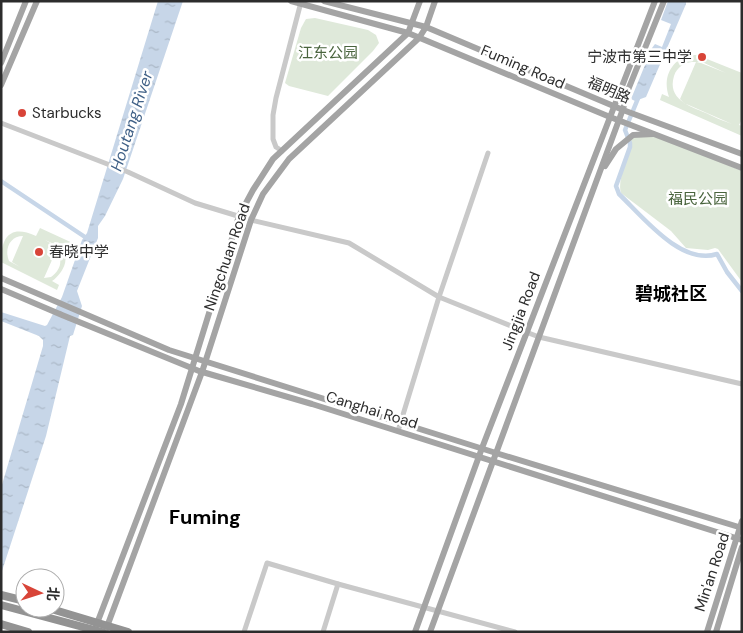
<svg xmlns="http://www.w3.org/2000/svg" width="743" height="633" viewBox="0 0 743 633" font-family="'DM Sans','Noto Sans SC',sans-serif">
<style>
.park{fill:#dfe9da;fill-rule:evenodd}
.water{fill:url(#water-ripples)}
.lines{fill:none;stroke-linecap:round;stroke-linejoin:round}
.canal{stroke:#c7d6e8;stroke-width:4.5}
.minor{stroke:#c9c9c9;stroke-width:5}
.major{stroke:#a4a4a4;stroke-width:6}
.highway{stroke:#939393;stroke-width:8}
.poi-dot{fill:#d84438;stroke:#fff;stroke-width:2}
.labels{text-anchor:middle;stroke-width:5;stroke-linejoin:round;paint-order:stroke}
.park-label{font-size:15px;fill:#49643d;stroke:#fff}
.poi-label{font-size:15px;fill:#2c2c2c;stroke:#fff;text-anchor:start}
.street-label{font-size:15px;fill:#2c2c2c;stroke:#fff}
.water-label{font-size:16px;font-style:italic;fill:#406187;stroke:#fff}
.quarter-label{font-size:18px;font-weight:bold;fill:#000;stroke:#fff}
.district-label{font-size:20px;font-weight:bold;fill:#000;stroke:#fff}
</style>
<defs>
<pattern id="water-ripples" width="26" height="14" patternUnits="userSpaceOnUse" patternTransform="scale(1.25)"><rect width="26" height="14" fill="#c7d6e8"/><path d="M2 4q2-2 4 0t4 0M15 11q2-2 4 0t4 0" fill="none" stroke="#abb8c7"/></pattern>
</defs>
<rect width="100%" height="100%" fill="#fff"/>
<g class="park">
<path d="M315,18L368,30L376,35L379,43L373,51L328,96L289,86L285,83L301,28L306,19Z"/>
<path d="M686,55H697L742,73V119L739,125L742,126V136L660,100L662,94L669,97C663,78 669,65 686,55ZM692,62H702L726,73L701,63L696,62L680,99L684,103L732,124C723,121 714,117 706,113C689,106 667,99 674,76C677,67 684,63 692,62Z"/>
<path d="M655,135L742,171V282L718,249L715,248L708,250L686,248L671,231L621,193C617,182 627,157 632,146L630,138Z"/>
<path d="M40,228L77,245L74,253L45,240C49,243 56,245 60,248C72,258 62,274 52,281L59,285L57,290L1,262C1,240 8,223 36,236ZM23,236L12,262L20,267L9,261C4,249 10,236 23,236ZM56,251C64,260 60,271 51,277L44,278Z"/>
</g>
<g class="water">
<path d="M158,1H183L123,179L105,216L98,226V238L77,291L82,306L73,335L70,336L46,436L1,574V488L43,346V340L39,336L1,321V312L45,326L47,325L62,297L82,240L87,233Z"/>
<path d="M668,1H686V4L646,97L635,101L631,99L652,48L655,44L662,47L671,24L661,20Z"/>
</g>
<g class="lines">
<g class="canal">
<path d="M639,96L625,130L630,143V147L616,186L619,194C642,216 681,266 717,254L727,272L742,291"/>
<path d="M1,181L88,239"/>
</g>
<g class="minor">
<path d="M1,123L128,172L195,203L251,220L349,243L439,297L526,332L539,337L742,384"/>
<path d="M282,151L276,147L273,139V115L276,98L301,2"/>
<path d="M398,431L439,297L488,153"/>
<path d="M244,632L267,563L338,584L515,632"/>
<path d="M323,632L338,584"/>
</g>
<g class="major">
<path d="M291,1L408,33L610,117L742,168"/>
<path d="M324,1L426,27L623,110L742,154"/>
<path d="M1,63L26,1"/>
<path d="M1,85L37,1"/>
<path d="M605,166L616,149L633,135L653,134"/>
<path d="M1,278L169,350L496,453L742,528"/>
<path d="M1,289L62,315L199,371L312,404L742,540"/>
<path d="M96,626L181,404L239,216L253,190L273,159L408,33L420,1"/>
<path d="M105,632L202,372L251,220L263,194L289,159L419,38L426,27L435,1"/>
<path d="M415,632L482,448L655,1"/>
<path d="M430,632L623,109L628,90L664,1"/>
<path d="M707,632L742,521"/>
<path d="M716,632L742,547"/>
</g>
<g class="highway">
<path d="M1,595L25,601"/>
<path d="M1,605L102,632"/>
<path d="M48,608L128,632"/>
<path d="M1,624L28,632"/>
</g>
</g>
<g class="poi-dot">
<circle cx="702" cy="57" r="5"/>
<circle cx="22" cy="113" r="5"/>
<circle cx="39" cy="252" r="5"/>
</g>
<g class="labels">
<g class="park-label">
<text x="328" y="58">江东公园</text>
<text x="698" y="204">福民公园</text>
</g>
<g class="poi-label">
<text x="692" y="62" text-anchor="end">宁波市第三中学</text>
<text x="32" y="118">Starbucks</text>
<text x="49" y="257">春晓中学</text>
</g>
<g class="street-label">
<text transform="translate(523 67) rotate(23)" y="5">Fuming Road</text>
<text transform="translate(609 90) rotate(23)" y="5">福明路</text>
<text transform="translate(227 257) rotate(-71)" y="5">Ningchuan Road</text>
<text transform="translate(521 311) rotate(-69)" y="5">Jingjia Road</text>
<text transform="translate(372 410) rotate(17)" y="5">Canghai Road</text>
<text transform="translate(712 572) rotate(-72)" y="5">Min'an Road</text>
</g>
<g class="water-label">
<text transform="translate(131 121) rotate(-72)" y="6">Houtang River</text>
</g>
<g class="quarter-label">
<text x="671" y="300">碧城社区</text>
</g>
<g class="district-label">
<text x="205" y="524">Fuming</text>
</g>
</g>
<rect width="743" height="633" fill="none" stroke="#2c2c2c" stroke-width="5"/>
<g transform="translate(40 593) rotate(94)"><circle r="24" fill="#ffffff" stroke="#ababab"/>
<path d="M0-4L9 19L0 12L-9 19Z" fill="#d84438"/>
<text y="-8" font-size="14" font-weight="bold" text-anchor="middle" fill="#2c2c2c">北</text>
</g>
</svg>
